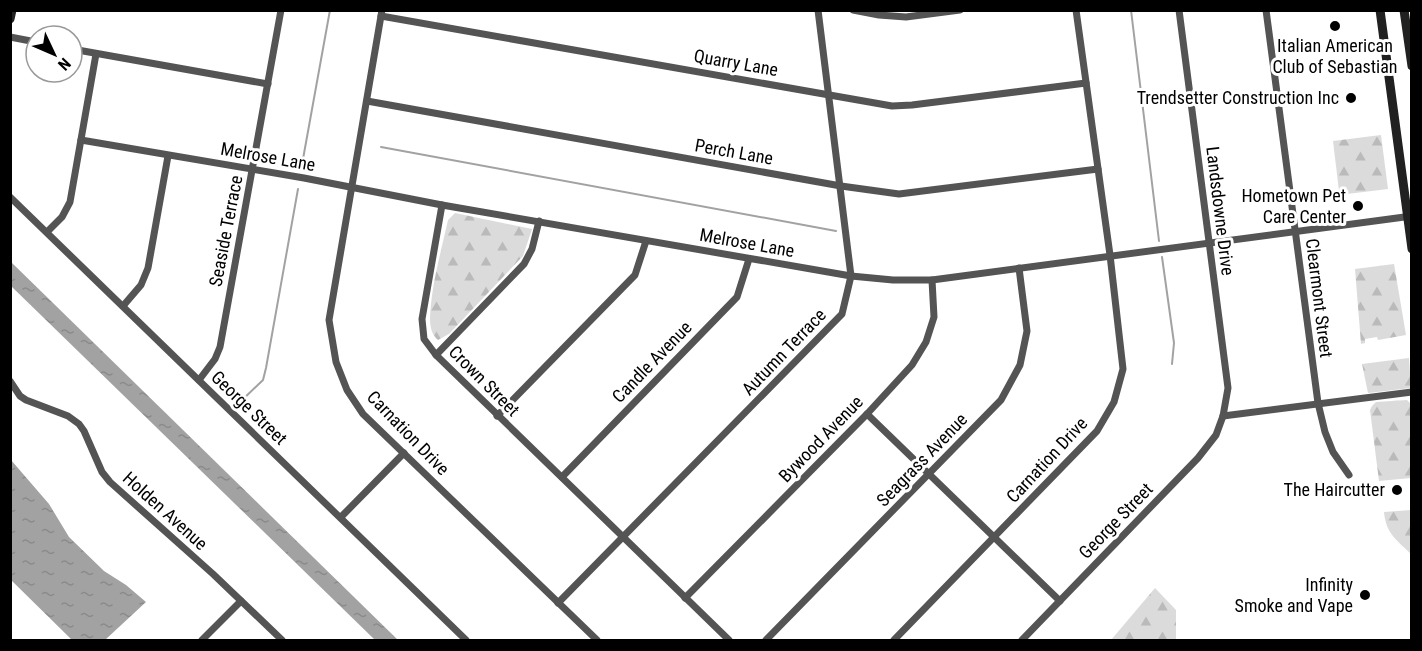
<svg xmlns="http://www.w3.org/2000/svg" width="1422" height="651" viewBox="0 0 1422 651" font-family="'Roboto Condensed',sans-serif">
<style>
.forest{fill:url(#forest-firs)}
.water{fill:url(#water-ripples)}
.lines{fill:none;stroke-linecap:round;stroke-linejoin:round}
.stream{stroke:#a2a2a2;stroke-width:2}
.street{stroke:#545454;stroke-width:7}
.secondary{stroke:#212121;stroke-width:9}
.poi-dot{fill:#000;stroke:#fff;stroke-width:2}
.labels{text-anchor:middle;stroke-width:6;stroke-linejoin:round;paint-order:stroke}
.poi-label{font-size:18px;fill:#000;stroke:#fff;text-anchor:end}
.street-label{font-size:18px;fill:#000;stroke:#fff}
</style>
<defs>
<pattern id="forest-firs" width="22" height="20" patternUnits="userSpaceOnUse" patternTransform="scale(1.5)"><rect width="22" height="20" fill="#dbdbdb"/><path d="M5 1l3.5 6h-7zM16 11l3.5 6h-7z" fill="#bababa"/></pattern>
<pattern id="water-ripples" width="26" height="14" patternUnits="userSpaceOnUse" patternTransform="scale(1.5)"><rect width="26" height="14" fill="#a2a2a2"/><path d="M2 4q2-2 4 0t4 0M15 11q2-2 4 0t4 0" fill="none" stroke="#8a8a8a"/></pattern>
</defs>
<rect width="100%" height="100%" fill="#fff"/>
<g class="forest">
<path d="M1381,135L1388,189L1347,194L1339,191L1333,141Z"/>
<path d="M455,213L532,229L523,256L449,334L438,340C432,335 430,327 430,319C431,286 441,252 448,220Z"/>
<path d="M1394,264L1406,335L1378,340L1377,337L1365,339V343L1361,344L1355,269Z"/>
<path d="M1409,358L1411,388L1368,393L1362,364Z"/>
<path d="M1407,400L1411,404V478L1379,481L1370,410L1372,406L1376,402Z"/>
<path d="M1411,510H1412L1411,554C1397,540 1386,534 1384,512Z"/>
<path d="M1155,588L1176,610V640H1111Z"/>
</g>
<g class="water">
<path d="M10,261L398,640H375L11,286Z"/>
<path d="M11,460L49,504L69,537L104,571L126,585L146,602L105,640H72L11,580Z"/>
</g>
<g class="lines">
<g class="stream">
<path d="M1131,10L1159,241"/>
<path d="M381,147L836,231"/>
<path d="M301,170L330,10"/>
<path d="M1162,257L1174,343L1172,364"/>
<path d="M238,404L263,380L266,368L298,189"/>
</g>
<g class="street">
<path d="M382,10L329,320L336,362L347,390L363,414L597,640"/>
<path d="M853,10L879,15L906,17L960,10"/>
<path d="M1266,10L1318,403L1325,432L1333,452L1349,475"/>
<path d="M381,16L892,106L912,105L1086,83"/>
<path d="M10,37L36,42"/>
<path d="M72,49L268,84"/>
<path d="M367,101L841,186L899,194L1098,169"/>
<path d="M81,140L304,178L442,205L851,276L893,280H932L1412,216"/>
<path d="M10,197L466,640"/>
<path d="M442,205L422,319L424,339L436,355L729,640"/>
<path d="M47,232L62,217L70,202L96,54"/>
<path d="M123,306L141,285L148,268L168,156"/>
<path d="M436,355L524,264L532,249L539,221"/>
<path d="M199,380L215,359L220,347L281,10"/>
<path d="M10,381L20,396L26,400L68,416L79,424L84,431L102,472L110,482L213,574L282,640"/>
<path d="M867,414L1060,601"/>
<path d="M497,416L635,275L646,241"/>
<path d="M1223,416L1412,392"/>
<path d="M562,477L737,297L749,259"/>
<path d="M341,517L404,453"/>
<path d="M685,598L867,414L912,365L926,342L934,317L932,280"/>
<path d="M558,603L842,314L851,276L818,10"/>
<path d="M202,640L241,601"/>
<path d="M766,640L1001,400L1020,365L1027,331L1019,268"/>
<path d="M894,640L1097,431L1114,402L1123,369L1110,255L1076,10"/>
<path d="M1022,640L1198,458L1216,435L1223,416L1228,388L1179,10"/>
</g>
<g class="secondary">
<path d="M1380,10L1412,249"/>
<path d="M1404,10L1412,66"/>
<path d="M10,19L12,10"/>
</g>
</g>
<g class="poi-dot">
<circle cx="1335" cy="26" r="6"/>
<circle cx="1351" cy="98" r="6"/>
<circle cx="1358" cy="206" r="6"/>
<circle cx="1397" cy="490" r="6"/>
<circle cx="1365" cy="595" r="6"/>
</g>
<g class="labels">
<g class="poi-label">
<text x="1335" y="52" text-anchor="middle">Italian American<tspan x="1335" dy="21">Club of Sebastian</tspan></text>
<text x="1339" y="104">Trendsetter Construction Inc</text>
<text x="1346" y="202">Hometown Pet<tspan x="1346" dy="21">Care Center</tspan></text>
<text x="1385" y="496">The Haircutter</text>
<text x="1353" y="591">Infinity<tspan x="1353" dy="21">Smoke and Vape</tspan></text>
</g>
<g class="street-label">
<text transform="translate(736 63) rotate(10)" y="6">Quarry Lane</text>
<text transform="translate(734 152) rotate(10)" y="6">Perch Lane</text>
<text transform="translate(268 157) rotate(10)" y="6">Melrose Lane</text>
<text transform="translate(1220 211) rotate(83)" y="6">Landsdowne Drive</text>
<text transform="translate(226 231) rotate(-79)" y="6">Seaside Terrace</text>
<text transform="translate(747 243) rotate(10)" y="6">Melrose Lane</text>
<text transform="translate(1319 298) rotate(83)" y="6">Clearmont Street</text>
<text transform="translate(784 352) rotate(-46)" y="6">Autumn Terrace</text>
<text transform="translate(652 362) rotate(-46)" y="6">Candle Avenue</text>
<text transform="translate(484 381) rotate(45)" y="6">Crown Street</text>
<text transform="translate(249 408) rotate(44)" y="6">George Street</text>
<text transform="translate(408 433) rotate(46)" y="6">Carnation Drive</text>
<text transform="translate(821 439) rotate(-46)" y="6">Bywood Avenue</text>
<text transform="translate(922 460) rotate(-46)" y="6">Seagrass Avenue</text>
<text transform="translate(1047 460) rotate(-47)" y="6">Carnation Drive</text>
<text transform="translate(165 511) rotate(42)" y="6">Holden Avenue</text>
<text transform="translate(1116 521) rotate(-46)" y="6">George Street</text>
</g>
</g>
<rect width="1422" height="651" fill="none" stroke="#000000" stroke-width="24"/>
<g transform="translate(54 54) rotate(134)"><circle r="28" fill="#ffffff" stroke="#999999" stroke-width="1.5"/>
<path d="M0-4.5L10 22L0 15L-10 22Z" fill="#000000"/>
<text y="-9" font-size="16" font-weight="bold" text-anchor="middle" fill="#000000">N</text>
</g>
</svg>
